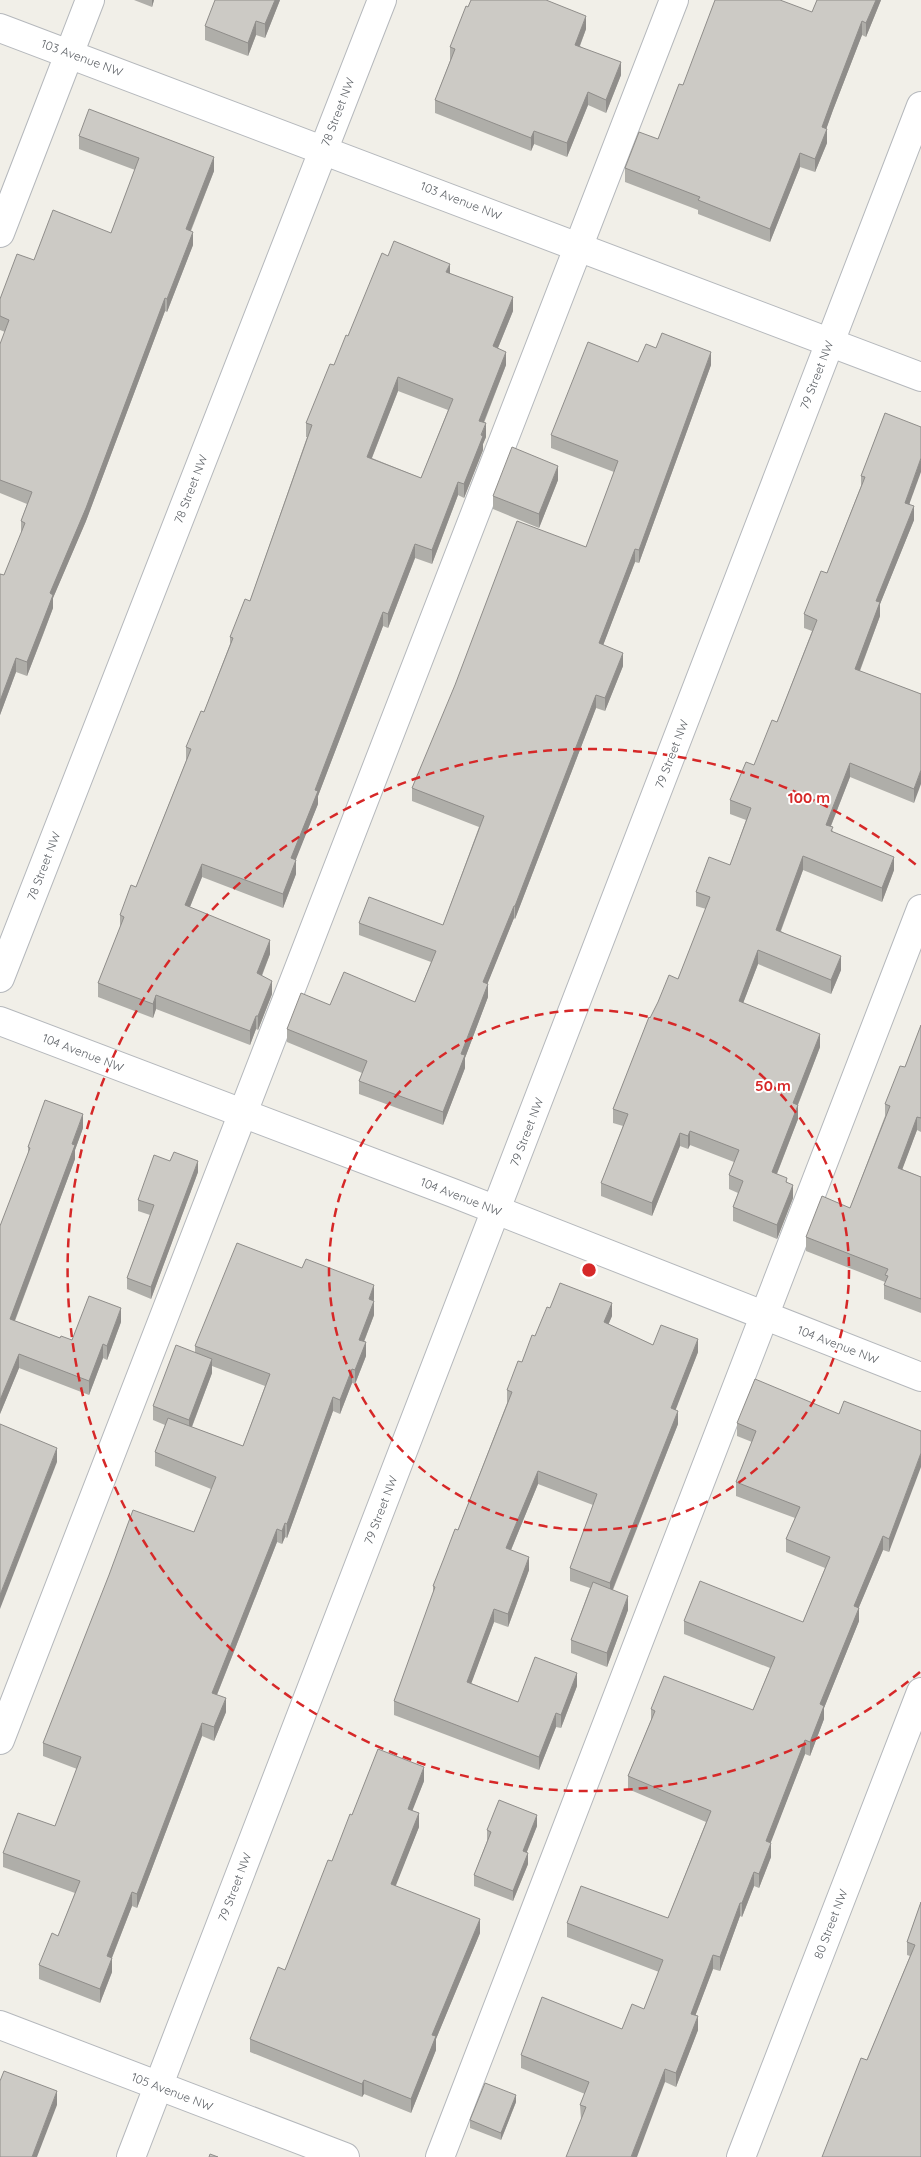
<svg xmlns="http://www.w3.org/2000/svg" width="921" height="2157" viewBox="0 0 921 2157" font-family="Quicksand,sans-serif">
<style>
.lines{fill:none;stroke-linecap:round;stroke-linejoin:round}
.minor-casing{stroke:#b5b8bc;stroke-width:30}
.minor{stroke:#fff;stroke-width:28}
.wall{fill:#afaea9;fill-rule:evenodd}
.shaded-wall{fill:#8f8d8a}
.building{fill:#cccac5;stroke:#8f8d8a;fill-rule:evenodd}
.ring{fill:none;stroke:#d62828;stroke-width:2.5;stroke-dasharray:9 6}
.labels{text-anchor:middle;stroke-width:4;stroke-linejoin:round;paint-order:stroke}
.street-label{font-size:12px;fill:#5f6368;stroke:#fff}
.centre{fill:#d62828;stroke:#fff;stroke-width:2.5}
.ring-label{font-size:15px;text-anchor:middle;font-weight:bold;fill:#d62828;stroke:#fff;stroke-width:4;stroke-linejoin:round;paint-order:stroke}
</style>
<rect width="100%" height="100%" fill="#f1efe8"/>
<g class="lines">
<g class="minor-casing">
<g id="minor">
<path d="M0,28L921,377"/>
<path d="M0,233L90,0"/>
<path d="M0,978L382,0"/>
<path d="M0,1021L453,1193L921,1377"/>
<path d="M0,1740L674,0"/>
<path d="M0,2025L345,2157"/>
<path d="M131,2157L921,106"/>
<path d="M440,2157L921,909"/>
<path d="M741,2157L921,1692"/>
</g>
</g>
<use href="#minor" class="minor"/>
</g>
<g class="wall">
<path d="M134,0H154L152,7Z"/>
<path d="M280,0L265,38L256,35L248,56L205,40V26Z"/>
<path d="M817,0H881L866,37L862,35L833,110L826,129L827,143L815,172L800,167L770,242L698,214V210L625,182V168L658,139L683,85L812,12Z"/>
<path d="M468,7L586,29L580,46L621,75L606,113L588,105L567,157L534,144L531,151L435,113V100L450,61V47Z"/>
<path d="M79,136L214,171L191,231L193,245L167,312L165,311L86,521L53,598V608L43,635L27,676L16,672L0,715V574L4,575L21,535V521L27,504L0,493V344L5,332L0,330V299L34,260L111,233L135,170L79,149Z"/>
<path d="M388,256L450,273L513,311L498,348L506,365L484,423L486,437L483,444V450L464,498L458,495L432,564L415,558L388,628L383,626L318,796V804L295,860L296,874L283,908L202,877L190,907L270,954L262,976L272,994L258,1030L256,1029L250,1045L156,1009L153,1018L98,997V983L120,928V915L136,887L186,761V747L204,712L230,644V637L250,601L307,437H306V423L348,336ZM398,391L448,410L421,478L372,458Z"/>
<path d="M656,348L711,365L639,563L635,562L603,645L623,666L605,711L596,708L515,919L514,918L487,984L488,997L465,1058V1068L443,1125L359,1094V1081L362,1073L287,1042V1029L330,1005L415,1002L431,962L359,935V923L443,925L479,827L412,801V788L586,547L614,472L551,448V435Z"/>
<path d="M885,413L914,520L880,604V616L860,671L921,694L914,803L850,777L831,826L833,832L894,870L882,902L803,870L781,931L841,970L831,994L758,964L743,1003L820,1047L798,1105V1119L777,1174L787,1182L793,1198L777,1239L733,1221V1207L738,1193L729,1189V1175L734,1162L690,1145L688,1149L680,1146L652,1216L601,1196V1183L623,1126L613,1123V1109L650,1018L678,979L706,909L696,906V892L730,865L746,820L730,814V800L754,765L777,722L812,631L804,628V614L827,573L861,486V476Z"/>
<path d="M558,480L539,528L493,509V496Z"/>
<path d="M921,1025V1132L917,1130L902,1169L921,1177V1313L884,1299V1285L885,1282L806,1251V1237L850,1208L885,1116V1104L905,1067Z"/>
<path d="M83,1128L75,1150V1159L15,1321L60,1338L72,1340L121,1322L107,1360L103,1358L89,1395L19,1368L0,1414L28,1155V1147Z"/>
<path d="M170,1161L198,1172L151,1299L127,1289V1278L150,1215L138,1211V1200Z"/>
<path d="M374,1299V1315L364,1342L366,1356L355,1384L352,1383L340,1414L333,1411L287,1538L285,1537L282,1544L277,1542L217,1695L226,1712L214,1741L202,1736L137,1908L132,1906L112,1958V1972L100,2003L39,1979V1965L58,1936L75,1893L3,1867V1853L55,1826L77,1769L43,1756V1743L194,1532L211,1489L155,1466V1452L165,1425L153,1420V1406L195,1352V1346ZM212,1366L265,1386L243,1446L192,1427L212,1373Z"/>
<path d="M550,1308L612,1316L608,1324L653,1345L698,1352L675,1410L678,1424L613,1590L628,1610L607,1667L571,1653V1640L590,1588L570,1581V1568L593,1505L538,1484L511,1550L529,1570L508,1627L494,1622L471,1683L518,1702L577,1686L561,1728L556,1727L539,1770L394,1715V1701L433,1594V1586L458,1530L507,1403V1390Z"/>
<path d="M839,1414L921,1431L889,1552L883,1550L859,1607V1621L824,1708V1719L810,1756L805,1754L770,1843L771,1857L759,1888L754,1886L742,1917L740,1916L720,1971L713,1969L695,2016L698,2030L676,2087L665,2082L581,2119L580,2105L585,2094L521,2068V2055L622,2029L644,2009L659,1972L567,1937V1923L668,1918L706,1822L628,1789V1776L651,1720V1709L753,1710L770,1668L684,1634V1621L803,1622L825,1568L786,1552V1539L795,1518L736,1496V1482L752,1442L737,1436V1423Z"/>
<path d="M424,1781L412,1810L419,1827L395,1886L480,1933L436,2039V2050L411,2113L364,2094L362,2097L250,2052V2039L285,1970L352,1815Z"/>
<path d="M537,1826L526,1853L528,1864L513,1901L474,1886V1875L487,1841V1830Z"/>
<path d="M921,1902V2157L867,2060L910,1956L907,1955V1942Z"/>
<path d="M516,2102L501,2140L470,2128V2120Z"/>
</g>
<g class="shaded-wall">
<path d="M152,0H154L152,7Z"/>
<path d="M275,0H280L265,38V24Z"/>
<path d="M876,0H881L866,37V23Z"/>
<path d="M586,16V29L575,58V45Z"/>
<path d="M256,21V35L248,56V43Z"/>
<path d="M862,21V35L833,110L822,141V127L833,97Z"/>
<path d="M621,62V75L606,113V100Z"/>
<path d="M588,92V105L567,157V143Z"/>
<path d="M827,129V143L815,172V159Z"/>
<path d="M534,131V144L531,151V138Z"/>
<path d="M800,153V167L770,242V229Z"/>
<path d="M214,157V171L186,242V229Z"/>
<path d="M193,232V245L167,312V299Z"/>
<path d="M450,264V277L446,272Z"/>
<path d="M513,297V311L493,360V346Z"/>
<path d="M165,298V311L86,521L53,598V608L27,676V662L50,593Z"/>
<path d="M506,352V365L479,434V421Z"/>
<path d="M711,352V365L639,563V550Z"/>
<path d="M398,377V391L367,470V457Z"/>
<path d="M486,423V437L483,444V450L464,498V484Z"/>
<path d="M921,458V472L905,516V503Z"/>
<path d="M558,466V480L539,528V514Z"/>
<path d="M458,482V495L432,564V550Z"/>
<path d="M914,506V520L880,604V616L855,683V669L876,601Z"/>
<path d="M415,544V558L388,628V614Z"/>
<path d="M635,549V562L599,656V643Z"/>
<path d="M383,612V626L318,796V804L291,872V858L315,790Z"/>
<path d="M623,653V666L605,711V698Z"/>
<path d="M16,658V672L0,715V701Z"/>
<path d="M596,695V708L515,919V906Z"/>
<path d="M850,763V777L826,838V825Z"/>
<path d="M921,770V784L914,803V789Z"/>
<path d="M803,856V870L776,943V930Z"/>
<path d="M894,857V870L882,902V888Z"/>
<path d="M296,860V874L283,908V894Z"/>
<path d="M202,864V877L185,919V905Z"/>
<path d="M514,906V918L483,995V982Z"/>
<path d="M270,940V954L257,987V973Z"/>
<path d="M758,950V964L739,1014V1001Z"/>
<path d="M841,956V970L831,994V980Z"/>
<path d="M272,981V994L258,1030V1016Z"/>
<path d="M488,984V997L465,1058V1068L443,1125V1112L461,1054Z"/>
<path d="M156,995V1009L153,1018V1004Z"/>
<path d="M256,1016V1029L250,1045V1031Z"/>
<path d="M820,1034V1047L793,1117V1103Z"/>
<path d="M798,1105V1119L772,1186V1172Z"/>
<path d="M83,1114V1128L75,1150V1159L10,1333V1319Z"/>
<path d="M917,1117V1130L898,1181V1168Z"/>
<path d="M690,1131V1145L688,1149V1136Z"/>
<path d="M680,1133V1146L652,1216V1203Z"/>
<path d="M198,1161V1172L151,1299V1287Z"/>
<path d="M793,1185V1198L777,1239V1225Z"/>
<path d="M374,1285V1299L369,1313V1299Z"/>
<path d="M374,1301V1315L359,1354V1340Z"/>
<path d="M612,1303V1316L604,1335V1322Z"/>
<path d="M121,1308V1322L107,1360V1346Z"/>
<path d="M698,1339V1352L671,1422V1408Z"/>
<path d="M366,1342V1356L355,1384V1370Z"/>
<path d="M103,1344V1358L89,1395V1381Z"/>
<path d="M19,1354V1368L0,1414V1400Z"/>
<path d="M212,1359V1373L189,1434V1420Z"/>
<path d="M352,1369V1383L340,1414V1400Z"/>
<path d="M333,1397V1411L287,1538V1524Z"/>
<path d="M678,1411V1424L610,1596V1583Z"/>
<path d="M57,1448V1462L0,1609V1595Z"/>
<path d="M921,1453V1467L889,1552V1539Z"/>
<path d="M538,1471V1484L506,1562V1548Z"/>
<path d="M285,1523V1537L282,1544V1531Z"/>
<path d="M277,1529V1542L212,1707V1693Z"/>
<path d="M883,1536V1550L854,1619V1606Z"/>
<path d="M529,1557V1570L508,1627V1614Z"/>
<path d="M628,1596V1610L607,1667V1653Z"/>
<path d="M859,1608V1621L824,1708V1719L810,1756V1742L820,1704Z"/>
<path d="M494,1609V1622L467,1695V1682Z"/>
<path d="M577,1673V1686L561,1728V1715Z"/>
<path d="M226,1698V1712L214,1741V1727Z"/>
<path d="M556,1713V1727L539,1770V1757Z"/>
<path d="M202,1723V1736L137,1908V1894Z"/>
<path d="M805,1740V1754L766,1855V1841Z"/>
<path d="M424,1767V1781L408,1822V1809Z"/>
<path d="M419,1813V1827L391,1898V1884Z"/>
<path d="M537,1815V1826L523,1862V1851Z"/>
<path d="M771,1843V1857L759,1888V1874Z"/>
<path d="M528,1853V1864L513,1901V1891Z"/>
<path d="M754,1872V1886L742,1917V1903Z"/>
<path d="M132,1892V1906L107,1970V1956Z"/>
<path d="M740,1903V1916L720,1971V1957Z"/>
<path d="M480,1919V1933L436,2039V2050L411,2113V2099L432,2035Z"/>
<path d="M713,1955V1969L691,2027V2014Z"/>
<path d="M112,1958V1972L100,2003V1989Z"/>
<path d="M698,2016V2030L676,2087V2073Z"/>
<path d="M665,2069V2082L637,2157H631Z"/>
<path d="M364,2080V2094L362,2097V2084Z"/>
<path d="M57,2091V2105L37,2157H32Z"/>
<path d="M516,2095V2102L501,2140V2133Z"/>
</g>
<g class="building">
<path d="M215,0H275L265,24L256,21L248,43L205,26Z"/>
<path d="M471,0H546L586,16L575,45L621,62L606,100L588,92L567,143L534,131L531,138L435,100L455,49L450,47L466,6L468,7Z"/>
<path d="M715,0H780L812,12L817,0H876L866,23L862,21L833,97L822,127L827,129L815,159L800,153L770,229L698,200L700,197L625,168L639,132L658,139L679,84L683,85Z"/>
<path d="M89,109L214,157L186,229L193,232L167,299L165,298L86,508L50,593L53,595L43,621L27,662L16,658L0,701V574L4,575L25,523L21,521L32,492L0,480V344L9,320L0,316V299L17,254L34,260L53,210L111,233L139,158L79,136Z"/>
<path d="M394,241L450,264L446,272L513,297L493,346L506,352L479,421L486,423L481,435L483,436L464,484L458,482L432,550L415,544L388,614L383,612L315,790L318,791L291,858L296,860L283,894L202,864L185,905L270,940L257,973L272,981L258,1016H256L250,1031L156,995L153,1004L98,983L124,917L120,915L131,885L136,887L191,749L186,747L201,711L204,712L233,638L230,637L245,599L250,601L312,425L306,423L330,364L334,365L346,335L348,336L382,253L388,256ZM398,377L453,399L421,478L367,457Z"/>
<path d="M662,333L711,352L639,550L635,549L599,643L623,653L605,698L596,695L515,906H514L483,982L488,984L461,1054L465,1055L443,1112L359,1081L367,1061L287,1029L301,993L330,1005L344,972L415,1002L436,951L359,923L369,897L443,925L484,816L412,788L455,685L517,521L586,547L618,461L551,435L588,342L638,362L646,344L656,348Z"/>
<path d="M885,413L921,427V458L905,503L914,506L876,601L880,602L855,669L921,694V770L914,789L850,763L826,825L833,827L831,831L894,857L882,888L803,856L776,930L841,956L831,980L758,950L739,1001L820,1034L793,1103L798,1105L772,1172L787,1178L786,1182L793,1185L777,1225L733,1207L743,1181L729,1175L739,1150L690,1131L688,1136L680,1133L652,1203L601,1183L628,1114L613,1109L649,1017L650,1018L658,1002L669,975L678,979L710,897L696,892L709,857L730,865L751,808L730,800L746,762L754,765L772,720L777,722L817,620L804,614L821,571L827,573L865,477L861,476Z"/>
<path d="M512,447L558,466L539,514L493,496Z"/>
<path d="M921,1025V1118L917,1117L898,1168L921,1177V1299L884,1285L888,1276L885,1275L888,1269L806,1237L822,1196L850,1208L890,1106L885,1104L900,1066L905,1067Z"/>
<path d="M45,1100L83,1114L72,1144L75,1145L10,1319L60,1338L61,1336L72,1340L89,1296L121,1308L107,1346L103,1344L89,1381L19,1354L0,1400V1226L30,1148L28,1147Z"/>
<path d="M174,1152L198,1161L151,1287L127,1278L154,1205L138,1200L154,1155L170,1161Z"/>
<path d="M237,1243L302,1268L306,1259L374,1285L369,1299L374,1301L359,1340L366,1342L355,1370L352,1369L340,1400L333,1397L287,1524L285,1523L282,1531L277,1529L212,1693L226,1698L214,1727L202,1723L137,1894L132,1892L107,1956L112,1958L100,1989L39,1965L52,1933L58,1936L80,1881L3,1853L18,1813L55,1826L81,1757L43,1743L109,1575L133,1510L194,1532L216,1477L155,1452L168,1418L243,1446L257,1409L270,1374L195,1346Z"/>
<path d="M560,1283L612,1303L604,1322L653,1345L661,1325L698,1339L671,1408L678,1411L610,1583L570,1568L597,1494L538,1471L506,1548L529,1557L508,1614L494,1609L467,1682L518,1702L535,1657L577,1673L561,1715L556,1713L539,1757L394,1701L435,1587L433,1586L444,1558L455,1529L458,1530L512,1392L507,1390L518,1361L522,1362L532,1335L535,1336L547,1307L550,1308Z"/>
<path d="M176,1345L212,1359L189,1420L153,1406Z"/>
<path d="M755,1379L839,1414L844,1401L921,1431V1453L889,1539L883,1536L854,1606L859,1608L820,1704L824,1706L810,1742L805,1740L766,1841L771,1843L759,1874L754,1872L742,1903H740L720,1957L713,1955L691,2014L698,2016L676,2073L665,2069L631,2157H566L586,2107L580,2105L589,2082L521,2055L542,1997L622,2029L632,2004L644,2009L663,1960L567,1923L581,1886L668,1918L711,1811L628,1776L655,1711L651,1709L664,1676L753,1710L775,1657L684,1621L700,1581L803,1622L830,1557L786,1539L800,1507L736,1482L756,1431L737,1423Z"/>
<path d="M0,1424L57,1448L0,1595Z"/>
<path d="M593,1582L628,1596L607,1653L571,1640Z"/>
<path d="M378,1749L424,1767L408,1809L419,1813L391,1884L480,1919L432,2035L436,2036L411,2099L364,2080L362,2084L250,2039L278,1967L285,1970L328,1860L332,1861L350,1814L352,1815Z"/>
<path d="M499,1800L537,1815L523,1851L528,1853L513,1891L474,1875L491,1832L487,1830Z"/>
<path d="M921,1902V2157H822L861,2058L867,2060L915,1945L907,1942Z"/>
<path d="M4,2071L57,2091L32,2157H0V2081Z"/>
<path d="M485,2083L516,2095L501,2133L470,2120Z"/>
<path d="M210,2154L218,2157H209Z"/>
</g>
<g class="ring">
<circle cx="589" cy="1270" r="260"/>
<path d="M920 1672A521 521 0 1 1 920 868"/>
</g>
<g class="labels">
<g class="street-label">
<text transform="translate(82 58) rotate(20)" y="4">103 Avenue NW</text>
<text transform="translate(338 112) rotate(-69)" y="4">78 Street NW</text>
<text transform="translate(461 201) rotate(21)" y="4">103 Avenue NW</text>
<text transform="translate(817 375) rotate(-69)" y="4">79 Street NW</text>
<text transform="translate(191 489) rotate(-69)" y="4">78 Street NW</text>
<text transform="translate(672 754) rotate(-69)" y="4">79 Street NW</text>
<text transform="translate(44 866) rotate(-69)" y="4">78 Street NW</text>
<text transform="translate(83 1053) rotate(21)" y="4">104 Avenue NW</text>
<text transform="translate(527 1132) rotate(-69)" y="4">79 Street NW</text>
<text transform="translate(461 1197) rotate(21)" y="4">104 Avenue NW</text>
<text transform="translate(838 1345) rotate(21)" y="4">104 Avenue NW</text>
<text transform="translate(381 1510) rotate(-69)" y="4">79 Street NW</text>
<text transform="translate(235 1887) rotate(-69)" y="4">79 Street NW</text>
<text transform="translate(831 1924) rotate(-69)" y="4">80 Street NW</text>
<text transform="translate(172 2092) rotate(21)" y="4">105 Avenue NW</text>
</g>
</g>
<circle cx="589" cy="1270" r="8" class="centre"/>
<g class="ring-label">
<text x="809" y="803">100 m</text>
<text x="773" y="1091">50 m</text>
</g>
</svg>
